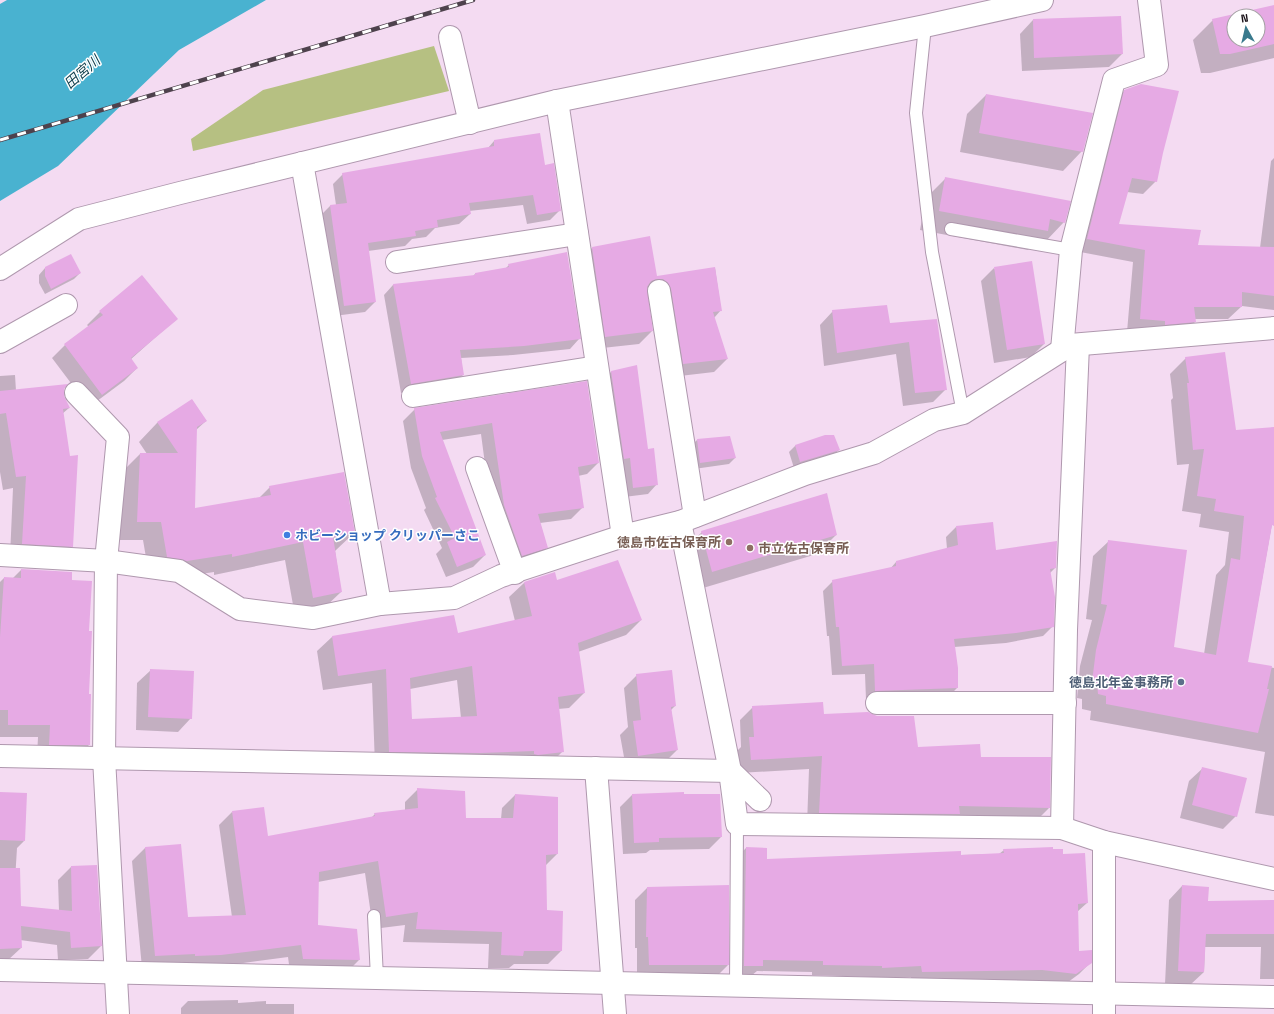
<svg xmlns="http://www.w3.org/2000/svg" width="1274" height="1014" viewBox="0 0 1274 1014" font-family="'Space Grotesk','Noto Sans JP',sans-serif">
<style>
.green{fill:#b6c082}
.water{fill:#49b2d0}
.shadow{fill:#0003;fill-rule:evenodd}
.building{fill:#e6aae4;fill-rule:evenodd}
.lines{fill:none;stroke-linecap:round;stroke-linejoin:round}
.lane-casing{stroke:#af98ae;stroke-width:14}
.street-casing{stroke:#af98ae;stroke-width:24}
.lane{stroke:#fff;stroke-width:12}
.street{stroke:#fff;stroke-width:22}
.rail-casing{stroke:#4e424d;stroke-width:4.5}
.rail{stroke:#fff;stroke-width:3;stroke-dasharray:9;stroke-linecap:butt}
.shop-dot{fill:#3f7fe0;stroke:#fff;stroke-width:1.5}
.education-dot{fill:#8d6e63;stroke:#fff;stroke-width:1.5}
.service-dot{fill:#5c6f8a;stroke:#fff;stroke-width:1.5}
.labels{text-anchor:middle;stroke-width:3;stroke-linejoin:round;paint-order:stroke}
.shop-label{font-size:13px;font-weight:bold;fill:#366cbe;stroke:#fff;text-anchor:start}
.education-label{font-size:13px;font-weight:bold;fill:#785e54;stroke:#fff;text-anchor:end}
.service-label{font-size:13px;font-weight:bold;fill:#4e5e75;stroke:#fff;text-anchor:end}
.water-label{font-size:14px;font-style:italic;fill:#0e3e4b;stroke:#fff}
</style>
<rect width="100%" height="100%" fill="#f4dbf2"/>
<path class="green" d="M434,46L449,91L193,151L191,139L263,90Z"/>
<path class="water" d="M7,0H266L179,50L58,166L0,201V4Z"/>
<g class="shadow">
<path d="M1274,6V58L1210,73H1201L1193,40L1213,20ZM1234,16H1258V40H1234Z"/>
<path d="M1033,20L1122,54L1109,67L1022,71L1020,34Z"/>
<path d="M1125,90L1162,152L1156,181L1143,194L1127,192L1118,225L1197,246L1260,248L1271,161L1274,158V310L1242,306L1228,319H1195V322L1182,334L1127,332L1133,262L1075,251L1112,104Z"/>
<path d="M986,95L1082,151L1063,171L960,152L967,114Z"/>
<path d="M494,141L544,166L560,210L550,220L527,224L523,205L469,211L470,214L459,224L435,228L426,237L412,239L405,246L368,251L375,302L365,312L334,316L320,216L330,206L336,205L333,184L343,174L488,148Z"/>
<path d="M946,178L1064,222L1045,242L1038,240L1028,250L920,230L926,198Z"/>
<path d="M592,248L656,277L715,268L721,310L714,318L727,359L714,372L671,377L650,292H647L652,331L639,344L593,349L579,261Z"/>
<path d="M509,265L579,339L570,349L513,355L461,358L463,375L454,384L401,393L384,295L393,285L473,276L475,274L505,269Z"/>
<path d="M45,268L80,273L74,279L45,294L39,283V275Z"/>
<path d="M994,268L1044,344L1031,357L994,363L981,281Z"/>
<path d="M833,311L889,324L936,320L946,389L933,402L903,406L896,354L824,366L820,325Z"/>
<path d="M100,312L177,318L130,360L137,368L124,381L89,407L52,358L65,345L89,327L87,325Z"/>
<path d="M1186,358L1235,431L1274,428V513L1247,663L1274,668V816L1255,813L1265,752L1090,720L1091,711L1082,709V699L1077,698L1080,666L1092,620L1086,619L1093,556L1109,541L1173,648L1204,654L1216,575L1225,565L1229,532L1199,527L1201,514L1182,511L1189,464L1177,465L1171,400L1173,398L1170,374Z"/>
<path d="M636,367L647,450L657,484L648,494L624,497L602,381L611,372Z"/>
<path d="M15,375L16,391L63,389V396L69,408L62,414L72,546L59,559L10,557L13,488L3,490L0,472V376Z"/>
<path d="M586,382L598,463L587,474L578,476L583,507L571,519L540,523L547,547L535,559L511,567L492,517L481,434L442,440L485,555L473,567L446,577L436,554L442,548L424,510L426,508L411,468L403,421L415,409Z"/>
<path d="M192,400L206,421L196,430L194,509L258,499L270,487L354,533L335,551L341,592L322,610L295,616L285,560L214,575V572L168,579L149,575L143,540H119L122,472L140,454H147L139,442L157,423Z"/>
<path d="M697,440L735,458L729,464L694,469L691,446Z"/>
<path d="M796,445L839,450L832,456L794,468L789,452Z"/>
<path d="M956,527L995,551L1055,568L1050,573L1053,626L1043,636L1006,643L954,647L957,688L947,698L866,700L865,674L832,675L829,636H827L823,591L833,581L890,569L896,562L947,549L946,537Z"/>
<path d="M702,532L836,535L817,554L693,591L682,551Z"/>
<path d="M21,570L70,581L88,632L89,745L77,757H37L38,737H0V582L4,578H13Z"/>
<path d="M556,581L641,620L626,635L578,652L584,693L569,708L558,709L563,751L548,766H375L372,683L323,690L317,651L332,637L453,616L457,634L515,621L509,597L524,583ZM457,680L461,718L411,720L410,689Z"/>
<path d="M151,670L191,718L178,732L136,730L137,683Z"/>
<path d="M637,675L675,706L671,710L677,750L664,763L626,768L620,735L628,727L624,688Z"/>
<path d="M753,707L823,715L917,748L980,758L1049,808L1036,821L807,825L809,769L738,773L737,751L741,747L740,720Z"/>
<path d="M1203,768L1236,816L1223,829L1180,818L1189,781Z"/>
<path d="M418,789L465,819H501L502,808L515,795L557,854L545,866L546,911L561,951L548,964H514L509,968H488L489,944L403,942L405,925L373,929L365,873L318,882L317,926L356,930L359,960L346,973L290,972L288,957L207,968H142L132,861L145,848L180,845L187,918L232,917L219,825L232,812L267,838L371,818L375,814L405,811V802Z"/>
<path d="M0,793L24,841L17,848L14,897L20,907L59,911L58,880L71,867L101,946L88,959L58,960L57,945L20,940L21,948L8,960L0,961Z"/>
<path d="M632,795H719L721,837L709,849L650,850L646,853L623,854L620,807Z"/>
<path d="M746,848L766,860L999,854L1004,850H1052L1062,855L1087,903L1077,912L1078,952L1090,963L1079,974L1064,985L1031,980L911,982V977L872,979L871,977L812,975V972L757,971L751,976H733L735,859Z"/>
<path d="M728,886V965L716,977L637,976V948H635V900L647,888Z"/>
<path d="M1182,886L1207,902H1274V979H1260L1261,947H1205L1204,972L1190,985L1165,984L1169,900Z"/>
<path d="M238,1000V1003L266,1001V1004H294V1014H181V1008L188,1001Z"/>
</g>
<g class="building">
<path d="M1274,5V44L1230,54H1220L1212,19ZM1234,16H1258V40H1234Z"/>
<path d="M1121,16L1123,54L1034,58L1033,19Z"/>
<path d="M1141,84L1179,91L1163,153L1157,182L1132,178L1119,224L1201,230L1198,245L1274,247V296L1242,292V307H1194L1196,322L1165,325V321L1140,319L1145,250L1087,239L1124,90Z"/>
<path d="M986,94L1093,113L1083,152L979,133Z"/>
<path d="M540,133L545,165L554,163L561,211L537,215L533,195L469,203L471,214L437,220L438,227L415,231L416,236L368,243L376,302L344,306L330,205L347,203L342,173L494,146V140Z"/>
<path d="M945,177L1071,201L1065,223L1050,219L1048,231L939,211Z"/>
<path d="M650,236L657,276L715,267L722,311L713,312L728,359L683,364L671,289L668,283L663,279H657L651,281L647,287L653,331L605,337L592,247Z"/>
<path d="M567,252L581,339L524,346L460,350L464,375L411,384L393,284L475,275V273L509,267L508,264Z"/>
<path d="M71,254L81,273L51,289L45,276V267Z"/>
<path d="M1032,261L1045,344L1007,350L994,267Z"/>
<path d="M142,275L178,319L131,358L138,368L102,395L64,344L103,315L99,311Z"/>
<path d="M887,305L890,323L937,319L947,390L915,393L909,342L837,353L832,310Z"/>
<path d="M1225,352L1236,430L1274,427V526L1272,525L1248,662L1272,666L1267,689H1269L1258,733L1106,704V696L1098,694L1097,683L1092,682L1096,650L1107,605L1101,604L1108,540L1187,550L1174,647L1216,655L1231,558L1240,560L1244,516L1214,511L1216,499L1197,496L1204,449L1193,450L1187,383H1189L1185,357Z"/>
<path d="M637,365L648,449L654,448L658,485L633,488L630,458L624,459L611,371Z"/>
<path d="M587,381L599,463L578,467L584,508L538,514L548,548L522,556L504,505L492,423L440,432L486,555L457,567L447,542L455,538L435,498L437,497L422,456L414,408Z"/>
<path d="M68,384L64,389V396L70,408L63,409L70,456L78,455L73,547L22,544L26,476L16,477L6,413L0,414V391Z"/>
<path d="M192,399L207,421L197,427L195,508L271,495L269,486L344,472L355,533L333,537L342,592L313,598L303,542L232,557V554L187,561L167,557L161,522H137L140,453H178L157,422Z"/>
<path d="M825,435H834L840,450L800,462L795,445Z"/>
<path d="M730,436L736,458L700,463L697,439Z"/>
<path d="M827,493L837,535L712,572L701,531Z"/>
<path d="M993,522L996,550L1057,541L1056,568L1050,569L1055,597L1054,627L1016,633L954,639L958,668V688L875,691L874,664L842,666L839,627H836L832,580L896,566V561L958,545L956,526Z"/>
<path d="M618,560L642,620L578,643L585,693L558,697L564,752L538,755L534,754V751L480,753L389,752L386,669L338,676L332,636L454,615L458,633L532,616L524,582L555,572L557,580ZM472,666L477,716L412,719L410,678Z"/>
<path d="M21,569L72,572V580L92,581L89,631H92L89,694H91L90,745H49L50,725H8V710H0V637L4,577L21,578Z"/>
<path d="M150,669L194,671L192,719L148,717Z"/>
<path d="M672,670L676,706L671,707L678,750L638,756L633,721L641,720L636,674Z"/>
<path d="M823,702L824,714L868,712L877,716H914L918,747L980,744L981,757H1051L1050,808L959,806L960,814L819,813L822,756L751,760L749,737H754L752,706Z"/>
<path d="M1202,767L1247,778L1237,817L1192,805Z"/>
<path d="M417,788L465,791L466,818H513L515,794L558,797V854L546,855L547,910L563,911L562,951H524L523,956L501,955L502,932L416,929L418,912L386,917L378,861L319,872L318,925L357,929L360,960L303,959L301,945L221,955L195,956V954L155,956L145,847L181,844L188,917L246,915L232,811L264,807L268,836L375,816L374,813L418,808Z"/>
<path d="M0,792L27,793L25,841L0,840Z"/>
<path d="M684,792V794H720L722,837L659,838V842L634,843L632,794Z"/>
<path d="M746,847L767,848V859L961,851V855L1004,853L1003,849L1053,847V849H1063V854L1085,853L1088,903L1078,904L1079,951L1092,950V963L1076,974L1042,970L922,972L921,966L882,968V966L823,965V961L763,960V966H744Z"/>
<path d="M97,865L102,946L71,948L70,932L21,926L22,948L0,949V868H20L21,906L72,911L71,866Z"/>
<path d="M729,885V965H649L648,937H646L647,887Z"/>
<path d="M1182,885L1209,887L1208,901L1274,900V934H1206L1204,972L1178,971Z"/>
</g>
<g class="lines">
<g class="lane-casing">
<g id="lane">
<path d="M925,26L916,113L932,252L963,413"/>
<path d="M951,229L1071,250"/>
<path d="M374,916L377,978"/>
<path d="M736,986L737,824"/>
</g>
</g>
<g class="street-casing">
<g id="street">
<path d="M450,37L470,123"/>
<path d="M557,101L623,536"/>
<path d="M302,163L380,604"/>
<path d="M397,262L577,234"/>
<path d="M0,269L79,219L180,193L557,101L925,26L1042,0"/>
<path d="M659,291L695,516"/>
<path d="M0,342L66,305"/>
<path d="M1062,350L1071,250L1114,80L1157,65L1149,0"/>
<path d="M76,393L118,437L106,561L104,758L118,1014"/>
<path d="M413,396L597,367"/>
<path d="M477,468L515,573"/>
<path d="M680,522L730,771L737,824L1062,828L1104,842L1274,879"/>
<path d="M0,555L106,561L179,571L240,609L313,618L380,604L454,598L501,576L623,536L680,522L805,474L874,453L934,420L963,413L1070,345L1274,328"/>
<path d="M877,703H1065"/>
<path d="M0,756L730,771L760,800"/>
<path d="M596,768L615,1014"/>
<path d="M1062,828L1066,630L1078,345"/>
<path d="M0,970L1274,997"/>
<path d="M1104,1014V842"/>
</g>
</g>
<use href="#lane" class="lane"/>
<use href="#street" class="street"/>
<g class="rail-casing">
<path id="rail" d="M0,140L473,0"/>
</g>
<use href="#rail" class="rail"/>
</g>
<circle class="shop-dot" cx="287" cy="535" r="4"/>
<g class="education-dot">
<circle cx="729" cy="542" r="4"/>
<circle cx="750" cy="548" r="4"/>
</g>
<circle class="service-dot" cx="1181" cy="682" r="4"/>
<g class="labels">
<g class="shop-label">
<text x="295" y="540">ホビーショップ クリッパーさこ</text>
</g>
<g class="education-label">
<text x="721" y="547">徳島市佐古保育所</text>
<text x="758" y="553" text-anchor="start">市立佐古保育所</text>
</g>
<g class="service-label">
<text x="1173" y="687">徳島北年金事務所</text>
</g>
<g class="water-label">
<text transform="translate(82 72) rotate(-41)" y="5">田宮川</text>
</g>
</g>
<g transform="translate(1246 28) rotate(352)"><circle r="19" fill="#ffffff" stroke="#a3a0a3"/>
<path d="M0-3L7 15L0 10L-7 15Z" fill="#397a8d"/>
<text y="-6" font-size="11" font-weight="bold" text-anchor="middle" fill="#1a1219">N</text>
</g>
</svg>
